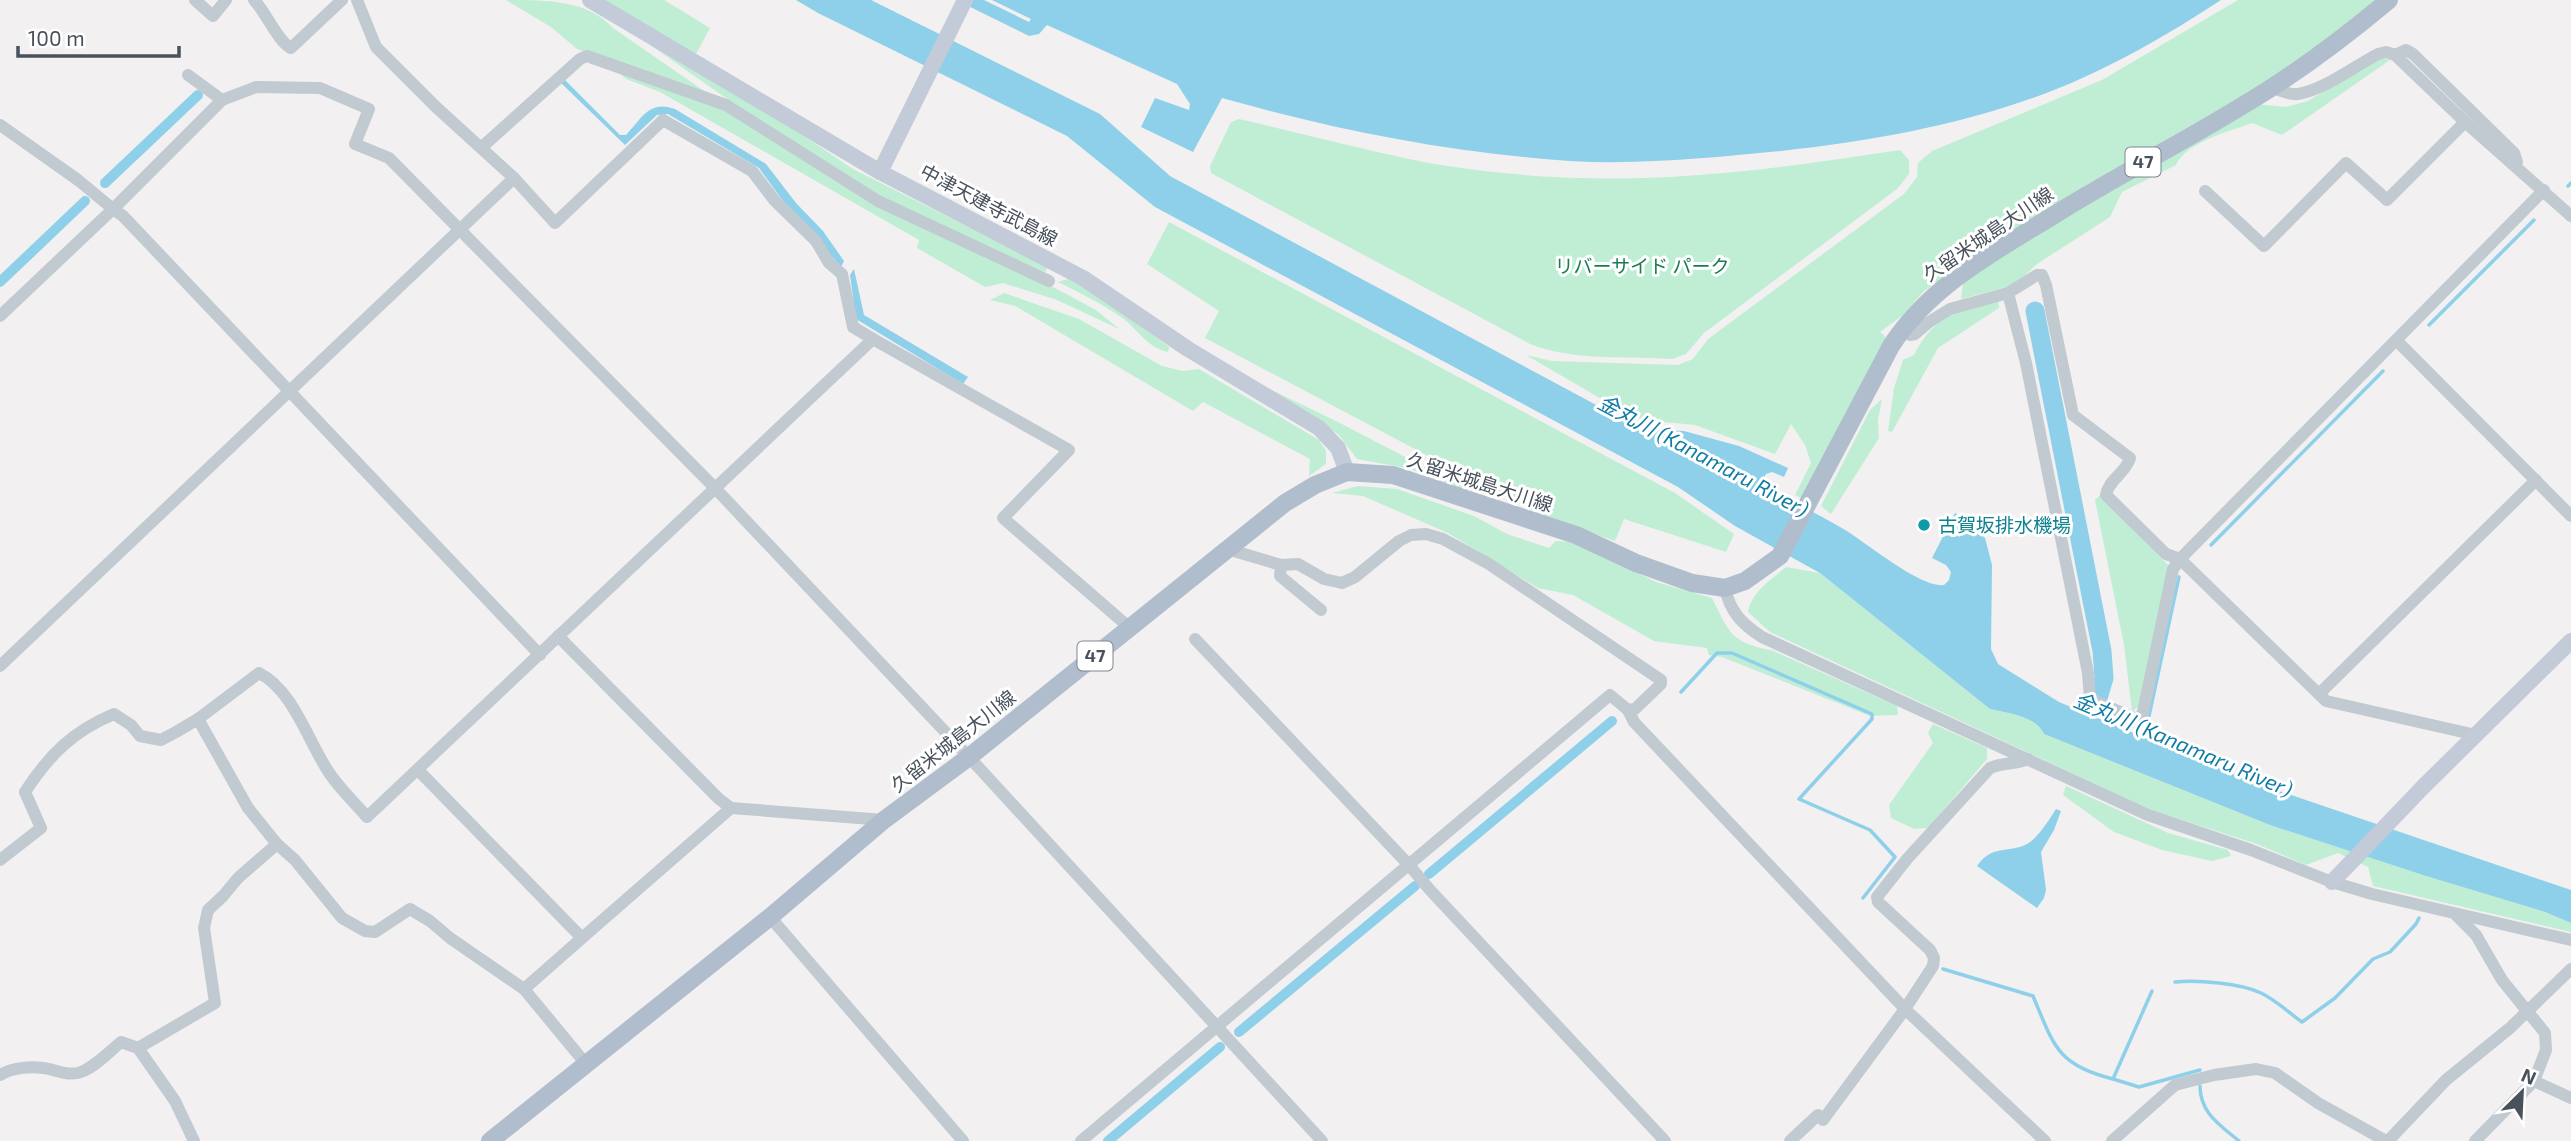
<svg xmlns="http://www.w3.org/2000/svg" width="2571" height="1141" viewBox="0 0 2571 1141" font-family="'Exo 2','Noto Sans JP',sans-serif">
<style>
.green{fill:#c0eed5}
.water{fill:#8ed0e9}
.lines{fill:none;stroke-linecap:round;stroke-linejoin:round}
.stream{stroke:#8ed0e9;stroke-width:3.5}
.canal{stroke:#8ed0e9;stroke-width:10}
.river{stroke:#8ed0e9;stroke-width:19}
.street{stroke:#c1c9d1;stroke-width:12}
.secondary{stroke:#c3cbd8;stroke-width:16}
.primary{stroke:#b0bdcd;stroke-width:18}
.culture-dot{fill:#0f9aa8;stroke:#fff;stroke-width:2.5}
.labels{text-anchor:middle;stroke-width:6;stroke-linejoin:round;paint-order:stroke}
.shield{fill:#fff;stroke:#7f858d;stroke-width:2}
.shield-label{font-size:18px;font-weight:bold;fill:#48515c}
.street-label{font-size:19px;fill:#48515c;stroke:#fff}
.park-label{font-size:19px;fill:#1a7c52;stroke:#fff}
.culture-label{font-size:19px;fill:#0d838f;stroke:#fff;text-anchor:start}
.water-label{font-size:21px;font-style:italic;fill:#117ca6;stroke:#fff}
</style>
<rect width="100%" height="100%" fill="#f2f0f0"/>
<g class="green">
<path d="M506,0C546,0 588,0 613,28L710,95L577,49L551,27Z"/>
<path d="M604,0H664L710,28L696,54Z"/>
<path d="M2238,0H2378L2283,73L2088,184L1924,291L1903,315L1880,332L1886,337L1804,499L1795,495L1811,463L1805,445L1791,424L1775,454L1695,425L1644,420L1598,397L1526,355L1552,361L1678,365L1693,359L1708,339L1904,194L1917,177L1918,163L1932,151L2102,80Z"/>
<path d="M633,33L789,126L853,169L1048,267L1045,272C987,247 929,224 874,193C790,145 712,88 633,33Z"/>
<path d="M2380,58L2390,60L2282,135L2252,123C2230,131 2186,142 2176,165L2122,192L2110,217L2037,264L2015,285L1961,299L1963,284L1975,271L2256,104L2286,107L2308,101Z"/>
<path d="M614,69L720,107L950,241L1057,289L1096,310L1119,329L1057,300L1003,283L985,287L917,248L919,240L660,92L626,79Z"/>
<path d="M1239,119C1296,132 1352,147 1409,159C1461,170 1530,177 1583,178C1689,181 1796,166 1900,150L1909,160V174L1897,189L1704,333L1686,354L1672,359C1626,356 1573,361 1530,344L1211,173L1210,166L1231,122Z"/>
<path d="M1169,222L1675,493L1734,534L1726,552L1624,519L1615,541L1536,513L1205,338L1219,311L1147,264Z"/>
<path d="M1068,279L1097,294L1169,347L1168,352C1147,348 1138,329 1121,317C1101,303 1080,293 1058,282Z"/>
<path d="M1004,293L1079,319L1162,366L1183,371L1199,369L1319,440L1326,451V464L1309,476L1310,459L1203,402L1193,411L1015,306L990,300Z"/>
<path d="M1998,300L1999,308L1938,348L1892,432L1888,431L1894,388L1903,360L1914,355C1936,313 1955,313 1998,300Z"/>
<path d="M1263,386L1338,422L1482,497L1411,469L1357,459L1338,434Z"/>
<path d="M1882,399L1878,420L1879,438L1831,514L1821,506L1870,410Z"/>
<path d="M1358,486L1397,489L1474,516L1507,534L1549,548L1556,541L1574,542L1656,582L1712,598C1729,632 1731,643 1771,650L1897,706L1898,715L1870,716L1722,657L1709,655L1707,648L1654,641L1573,595L1538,588L1448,533L1363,496L1332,493Z"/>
<path d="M2100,495L2168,565L2141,705L2132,711L2124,645L2095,500Z"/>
<path d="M1786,567L1820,573L1990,709C2008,713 2036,716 2044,734L2270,825L2426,876L2545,912L2571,923V932L2373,886L2368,867L2338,853L2306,865L2257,844L2151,810L1770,632L1748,612C1752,591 1771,580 1786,567Z"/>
<path d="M1933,724L1987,748V759L1928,828L1914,829L1891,818L1889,805L1933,743L1928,733Z"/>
<path d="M2066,786L2168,833L2228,850L2231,856L2212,861L2162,850L2114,832L2063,795Z"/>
</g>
<g class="water">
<path d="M796,0H871L1100,114L1170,176L1641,429L1684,431L1739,446L1788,468L1784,477L1772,472L1766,474L1763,479L1767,488C1791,501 1816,513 1840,527C1864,540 1919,588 1944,585L1949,580L1951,572L1946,565L1932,558L1955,513L1972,522L1985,538L1992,565L1991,649L1998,664L2059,702L2247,780L2571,890V923L2545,912L2426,876L2270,825L2044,734C2036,716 2008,713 1990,709L1820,573L1735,526L1678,487L1155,207L1067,136L818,13Z"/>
<path d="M956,0H984L1029,22L1031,19L992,0H2221C2166,36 2111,68 2049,92C1963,125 1872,141 1781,151C1711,158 1640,165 1570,161C1452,153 1336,130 1222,98L1193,152L1141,127L1155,98L1189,110L1190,104L1177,84L1047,25L1039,34L1029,36Z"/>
<path d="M564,79L620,135H626C643,117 649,100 675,109L766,164L796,203L823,231L844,261L841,267L783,201L759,168L668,114L657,115L625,145L560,82Z"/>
<path d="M854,269L864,315L968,377L963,384L856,319L850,275Z"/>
<path d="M2056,809L2061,811L2054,830L2041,852L2046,890L2044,898L2037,908L1977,866C1992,844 2007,854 2027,844C2038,838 2049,820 2056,809Z"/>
</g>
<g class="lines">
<g class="stream">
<path d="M2568,186L2571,183"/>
<path d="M2429,325L2534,220"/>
<path d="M2211,545L2383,371"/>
<path d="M1681,692L1717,653H1732L1872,714V719L1799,799L1870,830L1895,857L1863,898"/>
<path d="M2149,716L2179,577"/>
<path d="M1943,969L2033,996C2054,1046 2057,1065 2113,1079L2152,991"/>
<path d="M2175,982C2198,980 2240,983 2261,993C2276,1000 2289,1013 2302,1022L2335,998L2373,959L2390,952L2416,924L2419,918"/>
<path d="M2113,1079L2139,1087L2200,1070"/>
<path d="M2200,1086C2200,1113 2220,1125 2239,1141"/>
</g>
<g class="canal">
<path d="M105,183L198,95"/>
<path d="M0,282L85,201"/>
<path d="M1429,874L1612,721"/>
<path d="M1239,1032L1415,886"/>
<path d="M1108,1141L1220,1047"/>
</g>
<path class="river" d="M2035,311L2102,651L2104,678L2098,698"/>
<g class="street">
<path d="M195,0L213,16L226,0"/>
<path d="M254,0C266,12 278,42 291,48L342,0"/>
<path d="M2395,55L2406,50L2413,54L2514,153L2517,162"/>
<path d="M188,75L222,100L256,87L320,88L369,109L355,144L389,158L714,487L969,757L1322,1141"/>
<path d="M2272,87C2280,91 2289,95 2298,94C2324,90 2355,66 2378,54L2386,52L2395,55L2465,122L2571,216"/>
<path d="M0,125L78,180L113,209L222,100"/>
<path d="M482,147L580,59L587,56L726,105L878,201L1049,281"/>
<path d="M2205,191L2264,246L2346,163L2387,200L2465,122"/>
<path d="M0,316L113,209L123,216L540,655"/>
<path d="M1902,330L1910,335L1915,334L1929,322L1950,309L2008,293L2037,275H2042L2046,285L2073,415L2130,458C2126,473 2108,480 2106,495L2166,554L2180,559L2173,569L2143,712L2139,720L2090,699L2088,673L2026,363L2008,293"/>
<path d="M873,339L1069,450L1003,518L1130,628"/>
<path d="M2397,341L2571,516"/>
<path d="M1227,549L1281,565L1298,564L1324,579L1342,583L1355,577L1399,541L1411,535L1426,534L1443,539L1489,564L1661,680V684L1635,709L1628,710L1634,722L1905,1009L2045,1141"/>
<path d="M1281,565L1280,576L1321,610"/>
<path d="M1725,588C1730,612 1742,624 1762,637L2148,815L2251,850L2332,882L2372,894L2571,940"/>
<path d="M558,636L719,799L731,808"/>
<path d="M1195,639L1409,865L1430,890L1665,1141"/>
<path d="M0,666L514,178"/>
<path d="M2319,694L2536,480"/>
<path d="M198,719L248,808L277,844L295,860L342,918L365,931L375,932L410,909L430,921L450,938L524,989L586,1064"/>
<path d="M2476,735L2326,701L2180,559L2544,190"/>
<path d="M418,770L582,938L524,989"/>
<path d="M0,860L41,828L25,792C49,755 73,731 114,714L131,725L140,736L161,740L176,732L198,719L259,673C293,690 308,741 328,771C338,787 354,802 367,817L873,339L853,327L842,274L829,263L816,241L775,201L752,171L663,120L555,223L514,178L436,107L376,47L357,0"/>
<path d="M2456,915L2476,935L2502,980L2545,1033L2546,1050L2534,1081L2475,1141"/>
<path d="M770,917L963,1141"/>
<path d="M582,938L731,808L884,820"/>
<path d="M138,1048L215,1003L204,928L208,910L223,896L238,878L277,844"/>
<path d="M0,1075C12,1068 29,1066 43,1068C55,1069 68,1077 81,1072C96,1066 109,1052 121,1042L138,1048L175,1101L194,1141"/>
<path d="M2534,1081L2571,1098"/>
<path d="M1081,1141L1610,695L1628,710"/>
<path d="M1790,1141L1818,1115L1823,1120L1905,1009L1933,966L1934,958L1930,950L1878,902L1877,897L1907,859L1990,768C2003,762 2015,765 2028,759"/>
<path d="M2112,1141L2175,1085L2214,1075L2256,1069L2275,1073L2318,1103L2386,1141"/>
<path d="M2388,1141L2446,1080L2510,1028L2571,969"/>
</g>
<g class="secondary">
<path d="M590,0L880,172L1083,278L1188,349L1319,428L1338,448L1347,472"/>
<path d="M880,172L965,0"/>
<path d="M2332,882L2423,787L2571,641"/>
</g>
<path class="primary" d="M490,1141L770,917L884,820L969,757L1285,503L1315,485L1347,472L1393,475L1576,535L1636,563L1692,583L1725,588L1745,581L1780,556L1891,346C1931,284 1998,250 2059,212C2130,168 2205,131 2274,86C2314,60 2352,31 2389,0"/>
</g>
<circle class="culture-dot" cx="1924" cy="525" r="7"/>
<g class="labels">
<g class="shield">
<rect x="2125.5" y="147.5" width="35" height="29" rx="5"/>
<rect x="1077.5" y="641.5" width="35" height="29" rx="5"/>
</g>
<g class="shield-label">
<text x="2143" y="168">47</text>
<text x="1095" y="662">47</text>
</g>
<g class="street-label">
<text transform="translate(989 205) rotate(28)" y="7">中津天建寺武島線</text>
<text transform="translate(1988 234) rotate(-34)" y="7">久留米城島大川線</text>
<text transform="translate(1480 482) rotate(18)" y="7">久留米城島大川線</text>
<text transform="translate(953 741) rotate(-38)" y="7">久留米城島大川線</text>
</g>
<g class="park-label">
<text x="1642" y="273">リバーサイド パーク</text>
</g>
<g class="culture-label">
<text x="1938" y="532">古賀坂排水機場</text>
</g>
<g class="water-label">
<text transform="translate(1703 456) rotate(28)" y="7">金丸川 (Kanamaru River)</text>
<text transform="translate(2183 745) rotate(23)" y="7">金丸川 (Kanamaru River)</text>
</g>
</g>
<g transform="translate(2522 1092) rotate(24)" stroke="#ffffff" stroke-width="5" paint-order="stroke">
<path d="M0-5L12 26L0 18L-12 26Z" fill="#48515c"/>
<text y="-10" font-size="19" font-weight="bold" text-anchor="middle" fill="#48515c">N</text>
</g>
<path d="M18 46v10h161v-10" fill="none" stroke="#48515c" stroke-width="3.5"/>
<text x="28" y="46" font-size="21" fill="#48515c" stroke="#ffffff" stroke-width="5" paint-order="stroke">100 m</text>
</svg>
